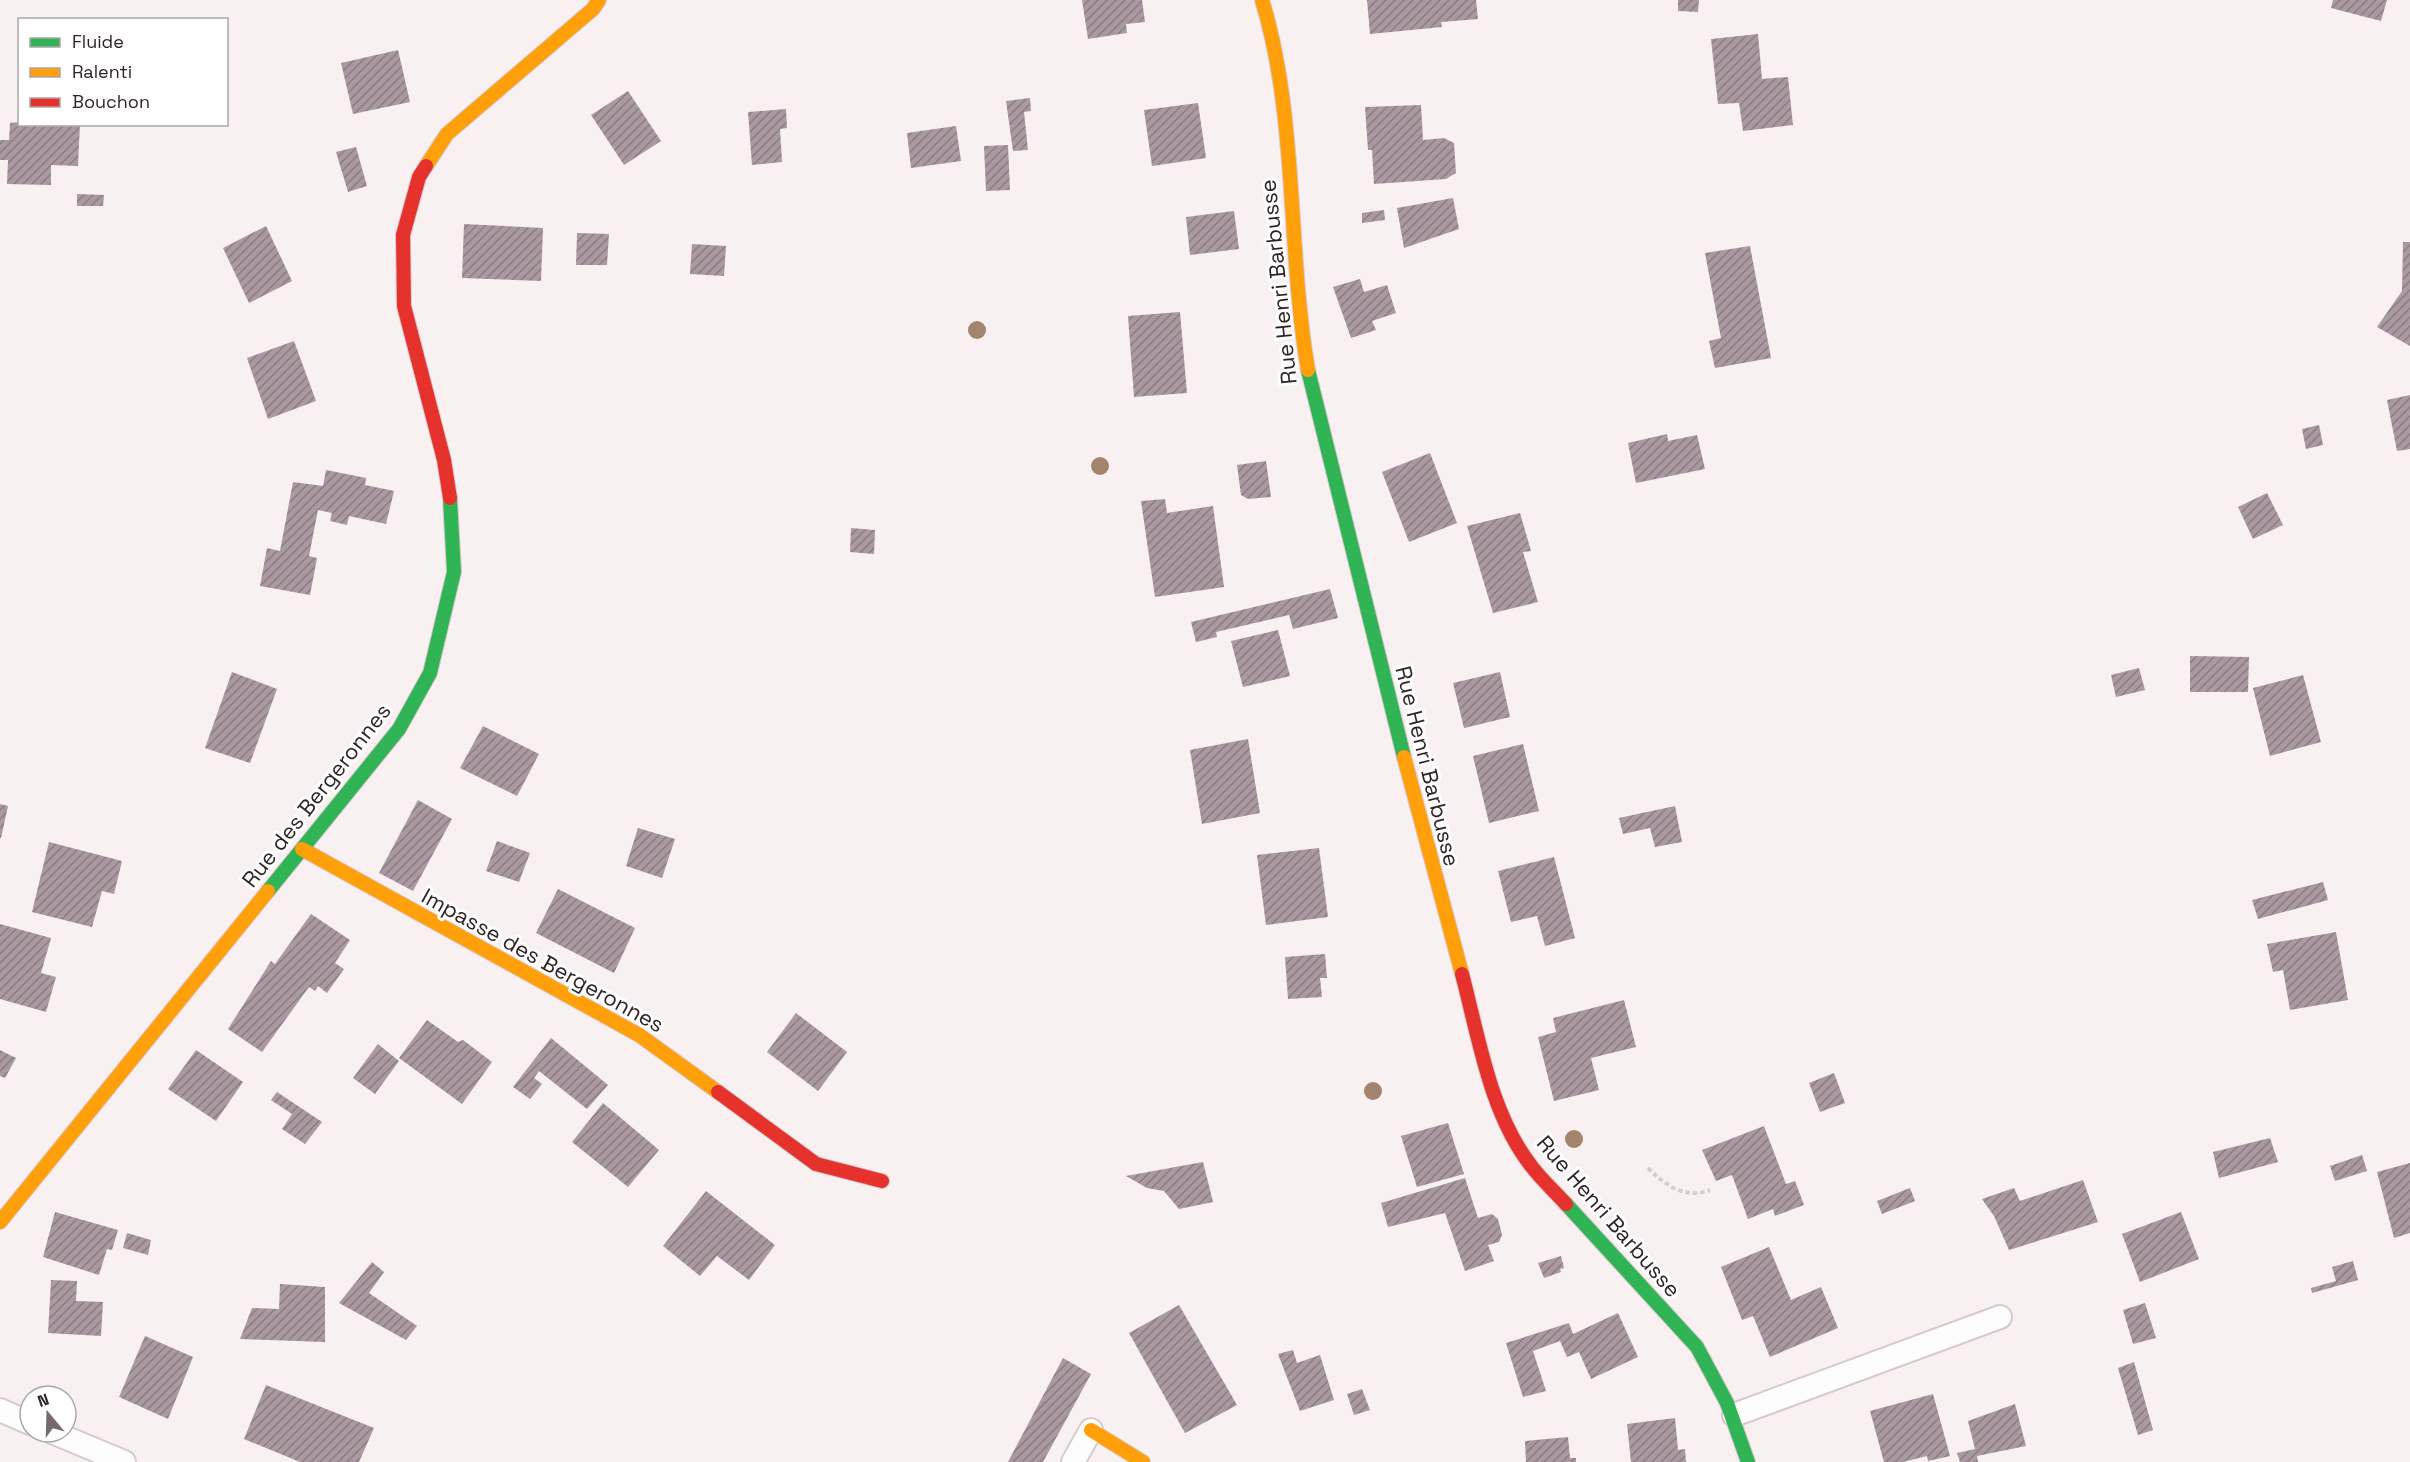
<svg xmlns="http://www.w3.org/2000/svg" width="2410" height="1462" viewBox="0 0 2410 1462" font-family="'Space Grotesk',sans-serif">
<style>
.building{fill:url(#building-hatch)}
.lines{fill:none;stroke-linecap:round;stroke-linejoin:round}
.lane-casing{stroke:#d8cacc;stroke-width:26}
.fast-casing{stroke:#d8cacc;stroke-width:16}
.slow-casing{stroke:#d8cacc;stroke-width:16}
.jam-casing{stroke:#d8cacc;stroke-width:16}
.path{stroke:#d3cfd0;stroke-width:4;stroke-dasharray:4.5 3;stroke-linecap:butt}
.lane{stroke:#fefdfd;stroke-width:22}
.fast{stroke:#30b455;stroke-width:14}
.slow{stroke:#ff9f0a;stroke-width:14}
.jam{stroke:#e5322d;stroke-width:14}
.tree{fill:#a3846c}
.labels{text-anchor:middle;stroke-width:6;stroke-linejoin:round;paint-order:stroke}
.street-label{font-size:22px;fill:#312224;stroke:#fefefe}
</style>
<defs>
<pattern id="building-hatch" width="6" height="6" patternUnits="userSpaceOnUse" patternTransform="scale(1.5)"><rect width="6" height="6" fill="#ab99a1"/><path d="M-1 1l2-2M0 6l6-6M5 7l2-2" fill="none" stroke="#8c7c83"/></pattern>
</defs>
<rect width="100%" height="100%" fill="#f9f0f1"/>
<g class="building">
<path d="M1082,0H1142L1145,22L1126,24L1127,33L1088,39Z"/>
<path d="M1367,0H1476L1478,19L1441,22L1442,27L1370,34Z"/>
<path d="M1678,0H1699L1698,12L1678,11Z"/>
<path d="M2333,0H2387L2381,21L2331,8Z"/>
<path d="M1758,34L1762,79L1788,77L1793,125L1743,131L1739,103L1718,104L1711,39Z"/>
<path d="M398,50L410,102L353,114L341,63Z"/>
<path d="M628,91L661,141L624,165L591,115Z"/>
<path d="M1030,98L1031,111L1024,112L1028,150L1013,151L1006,101Z"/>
<path d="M1198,103L1206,158L1152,166L1144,110Z"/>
<path d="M1421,105L1423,140L1444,138L1454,143L1456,173L1446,179L1374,184L1372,150H1368L1365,107Z"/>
<path d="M786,109L787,128L780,129L782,162L752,165L748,112Z"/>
<path d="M20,122V124H80L78,166L51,165V185L7,184L8,160H0V140H9L10,123Z"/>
<path d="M956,126L961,161L911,168L907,133Z"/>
<path d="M1008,145L1010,190L986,191L984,146Z"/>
<path d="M356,147L367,186L348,192L336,152Z"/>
<path d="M77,194L104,195L103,206H77Z"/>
<path d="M1453,198L1459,229L1404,248L1397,208Z"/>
<path d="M1384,210L1385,220L1362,223V213Z"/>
<path d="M1234,211L1239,249L1190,255L1186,217Z"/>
<path d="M464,224L543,228L541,281L462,278Z"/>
<path d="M266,226L292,281L249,303L223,248Z"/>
<path d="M577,233L609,234L607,265H576Z"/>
<path d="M2403,242H2410V346L2377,327L2402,291Z"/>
<path d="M692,244L726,246L724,276L690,274Z"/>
<path d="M1750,246L1771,358L1715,368L1709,341L1721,338L1705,253Z"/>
<path d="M1360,279L1364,292L1387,285L1396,313L1372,321L1376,330L1351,338L1333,287Z"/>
<path d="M1180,312L1187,393L1134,397L1128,316Z"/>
<path d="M294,341L316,401L268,419L247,358Z"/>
<path d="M2410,395V449L2397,451L2387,400Z"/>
<path d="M2319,425L2323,445L2306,449L2302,429Z"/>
<path d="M1667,434L1668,441L1697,435L1705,469L1636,483L1628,443Z"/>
<path d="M1430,453L1457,523L1409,542L1382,472Z"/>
<path d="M1266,461L1271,497L1248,499L1241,495L1237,465Z"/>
<path d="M326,470L366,478L365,485L394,491L386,524L349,516L347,525L330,521L332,513L318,510L309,556L317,558L310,595L260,586L267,548L280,551L293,482L323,486Z"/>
<path d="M2267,493L2283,525L2253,539L2238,507Z"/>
<path d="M1165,499L1167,513L1213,506L1224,587L1155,597L1141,501Z"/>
<path d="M1520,513L1531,551L1523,552L1538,602L1493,613L1467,526Z"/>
<path d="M851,528L875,530L874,554L850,552Z"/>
<path d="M1330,589L1338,618L1293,629L1289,615L1216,632L1217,637L1196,642L1191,622Z"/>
<path d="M1278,630L1290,676L1243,687L1231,641Z"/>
<path d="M2190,656L2249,657L2248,692H2190Z"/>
<path d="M2139,668L2145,690L2116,697L2111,675Z"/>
<path d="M232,672L277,689L250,763L205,748Z"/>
<path d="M1500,672L1510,717L1464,728L1453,683Z"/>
<path d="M2303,675L2321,742L2270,756L2253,688Z"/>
<path d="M483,726L539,754L517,796L460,768Z"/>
<path d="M1248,739L1260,813L1202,824L1190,750Z"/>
<path d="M1523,744L1539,811L1489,823L1473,756Z"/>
<path d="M418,800L452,819L413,891L379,873Z"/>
<path d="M0,804L8,806L1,838H0Z"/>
<path d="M1675,806L1682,842L1655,847L1650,828L1623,834L1619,818Z"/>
<path d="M638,828L675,839L662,878L626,866Z"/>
<path d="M497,841L530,853L519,882L486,871Z"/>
<path d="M49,842L122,861L114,894L102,891L92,927L32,912Z"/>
<path d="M1319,848L1328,917L1266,925L1257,855Z"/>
<path d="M1554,857L1575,938L1545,946L1537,916L1511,922L1498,871Z"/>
<path d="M2323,882L2328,900L2258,919L2252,900Z"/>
<path d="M558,889L635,928L614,973L536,933Z"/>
<path d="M311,914L350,940L335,963L344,969L327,993L318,986L315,991L309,987L262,1052L228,1029L271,961L275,964Z"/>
<path d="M0,924L51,938L41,973L56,977L46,1012L0,999Z"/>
<path d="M2336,932L2348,1000L2290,1010L2283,970L2273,972L2267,944Z"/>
<path d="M1325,954L1327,978H1320L1322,997L1288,999L1285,957Z"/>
<path d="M1624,1000L1636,1047L1591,1058L1599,1090L1554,1101L1538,1037L1556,1032L1553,1018Z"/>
<path d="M796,1013L847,1052L818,1091L767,1052Z"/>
<path d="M427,1020L458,1042L463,1040L492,1062L462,1104L399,1058Z"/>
<path d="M551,1038L608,1085L587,1109L539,1071L534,1078L542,1084L530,1099L513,1087Z"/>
<path d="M378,1044L399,1061L375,1094L353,1078Z"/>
<path d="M0,1050L16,1058L5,1078L0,1076Z"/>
<path d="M196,1050L243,1082L216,1121L168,1089Z"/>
<path d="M1834,1073L1845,1103L1820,1112L1809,1083Z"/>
<path d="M277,1092L322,1122L305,1144L282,1129L292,1114L271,1100Z"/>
<path d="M603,1103L659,1150L628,1187L572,1142Z"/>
<path d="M1448,1123L1464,1174L1417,1187L1401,1136Z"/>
<path d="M1764,1126L1786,1184L1795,1181L1804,1205L1775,1216L1773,1209L1748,1219L1732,1175L1716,1181L1702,1150Z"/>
<path d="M2270,1138L2278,1162L2219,1178L2213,1152Z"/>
<path d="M2362,1155L2367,1171L2335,1181L2330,1166Z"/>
<path d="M1203,1162L1213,1202L1179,1209L1164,1191L1147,1188L1126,1176Z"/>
<path d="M2410,1163V1233L2394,1238L2377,1172Z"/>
<path d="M1465,1178L1478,1218L1492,1214L1498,1219L1502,1235L1499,1242L1488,1245L1494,1261L1465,1271L1445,1213L1388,1227L1381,1203Z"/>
<path d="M2083,1180L2098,1222L2009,1250L1994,1216L1982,1199L2014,1188L2020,1201Z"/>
<path d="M1910,1188L1915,1201L1882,1214L1877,1201Z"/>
<path d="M706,1191L775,1245L749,1280L717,1256L700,1276L663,1246Z"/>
<path d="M55,1212L118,1230L112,1250L107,1249L99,1275L43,1257Z"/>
<path d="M2181,1212L2199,1259L2140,1282L2122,1234Z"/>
<path d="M127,1233L151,1240L148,1255L123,1248Z"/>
<path d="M1769,1247L1791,1300L1821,1287L1838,1328L1770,1357L1753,1316L1742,1320L1721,1267Z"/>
<path d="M1561,1256L1564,1268L1560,1269L1561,1272L1544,1278L1538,1263Z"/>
<path d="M2353,1261L2358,1280L2312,1293L2311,1288L2336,1281L2332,1267Z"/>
<path d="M372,1262L384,1272L369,1293L417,1326L406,1340L339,1303Z"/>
<path d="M51,1280L77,1281L76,1301L103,1302L101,1336L48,1333Z"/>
<path d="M280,1284L325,1287V1342L240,1339L252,1308L279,1309Z"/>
<path d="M2145,1303L2156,1338L2133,1344L2123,1310Z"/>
<path d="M1179,1305L1237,1405L1185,1433L1129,1333Z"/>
<path d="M1618,1313L1638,1357L1591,1379L1579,1352L1567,1357L1560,1341L1533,1351L1546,1391L1523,1397L1506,1343L1569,1323L1573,1334Z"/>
<path d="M145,1336L193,1357L168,1419L119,1397Z"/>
<path d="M1293,1350L1297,1363L1320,1355L1334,1400L1300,1411L1278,1354Z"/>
<path d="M1063,1358L1091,1374L1043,1462H1008Z"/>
<path d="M2134,1362L2153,1430L2138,1435L2118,1368Z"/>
<path d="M266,1385L374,1428L359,1462H300L244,1439Z"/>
<path d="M1362,1389L1370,1410L1354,1415L1347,1394Z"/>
<path d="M1933,1394L1950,1456L1928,1461L1927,1456L1903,1462H1884L1870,1411Z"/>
<path d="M2015,1404L2026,1446L1977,1456L1978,1462H1960L1957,1453L1975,1449L1968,1421Z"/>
<path d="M1675,1418L1678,1450L1685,1449L1686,1462H1631L1627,1424Z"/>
<path d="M1568,1437L1570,1458H1576V1462H1526L1525,1441Z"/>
</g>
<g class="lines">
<g class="lane-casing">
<g id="lane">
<path d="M0,1410L30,1423"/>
<path d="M1734,1415L2000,1317"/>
<path d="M52,1432L124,1462"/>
<path d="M1073,1462L1091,1430"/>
</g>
</g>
<g class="fast-casing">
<g id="fast">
<path d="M1308,370L1404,757"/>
<path d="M268,891L399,729L430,673L454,572L450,498"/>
<path d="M1566,1204L1697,1347L1727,1403L1748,1462"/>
</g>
</g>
<g class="slow-casing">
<g id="slow">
<path d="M1262,0C1298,118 1287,248 1308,370"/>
<path d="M426,166L447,134L593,9L599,0"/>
<path d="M1404,757L1462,974"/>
<path d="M302,849L639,1035L718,1092"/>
<path d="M0,1222L268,891"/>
<path d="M1091,1430L1143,1462"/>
</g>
</g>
<g class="jam-casing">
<g id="jam">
<path d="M426,166L419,177L403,235L404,306L444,460L450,498"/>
<path d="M1462,974C1479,1038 1490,1114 1532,1167C1542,1180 1555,1192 1566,1204"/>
<path d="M718,1092L816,1164L882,1181"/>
</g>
</g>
<path class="path" d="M1648,1168C1666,1186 1685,1199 1710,1190"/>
<use href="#lane" class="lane"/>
<use href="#fast" class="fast"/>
<use href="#slow" class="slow"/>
<use href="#jam" class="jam"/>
</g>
<g class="tree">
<circle cx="977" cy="330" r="9"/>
<circle cx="1100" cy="466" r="9"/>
<circle cx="1373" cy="1091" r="9"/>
<circle cx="1574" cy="1139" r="9"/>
</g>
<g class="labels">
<g class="street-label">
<text transform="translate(1278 282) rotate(-96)" y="8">Rue Henri Barbusse</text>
<text transform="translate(1428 766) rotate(76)" y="8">Rue Henri Barbusse</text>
<text transform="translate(316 795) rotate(-52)" y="8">Rue des Bergeronnes</text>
<text transform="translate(543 960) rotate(29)" y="8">Impasse des Bergeronnes</text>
<text transform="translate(1609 1216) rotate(49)" y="8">Rue Henri Barbusse</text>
</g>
</g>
<rect x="18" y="18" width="210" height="108" fill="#fefefe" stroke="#aca6a7" stroke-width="1.5"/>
<rect x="30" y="38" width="30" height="9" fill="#30b455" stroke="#aca6a7" stroke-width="1.5"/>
<text x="72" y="48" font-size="18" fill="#312224">Fluide</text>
<rect x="30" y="68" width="30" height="9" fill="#ff9f0a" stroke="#aca6a7" stroke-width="1.5"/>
<text x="72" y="78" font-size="18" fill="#312224">Ralenti</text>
<rect x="30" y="98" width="30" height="9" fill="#e5322d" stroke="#aca6a7" stroke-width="1.5"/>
<text x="72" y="108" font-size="18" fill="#312224">Bouchon</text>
<g transform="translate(48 1414) rotate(341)"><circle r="28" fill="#fefefe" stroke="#aca6a7" stroke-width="1.5"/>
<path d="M0-4.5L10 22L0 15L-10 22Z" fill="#776a6c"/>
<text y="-9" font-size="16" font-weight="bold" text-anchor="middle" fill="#312224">N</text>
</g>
</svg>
